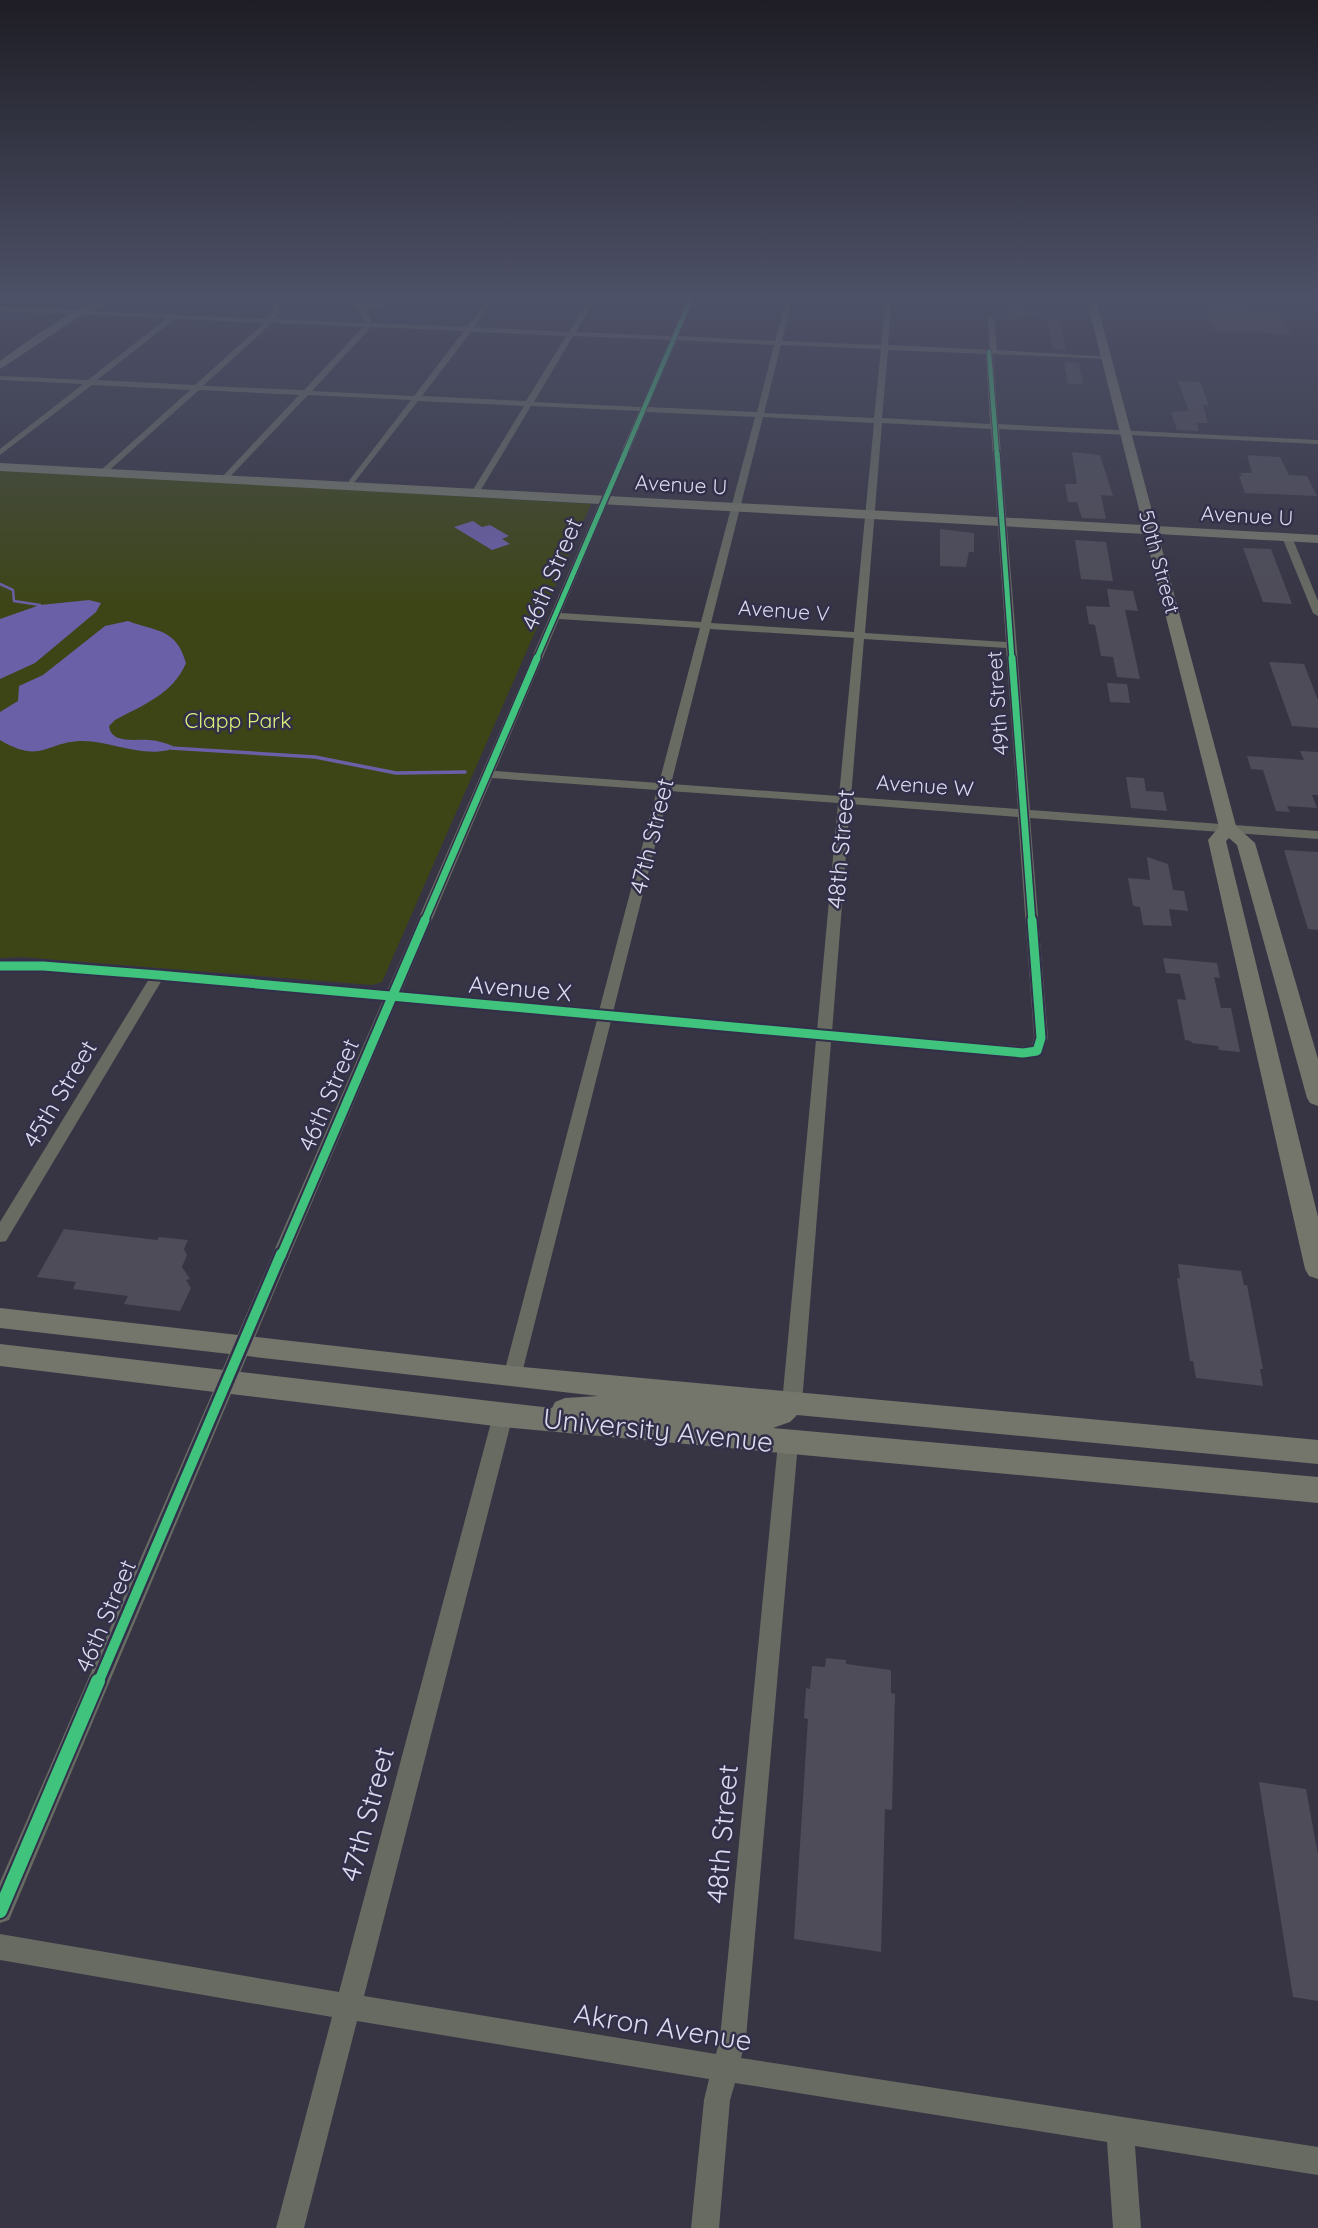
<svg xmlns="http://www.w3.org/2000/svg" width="1318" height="2228" viewBox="0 0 1318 2228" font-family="Quicksand,sans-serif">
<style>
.green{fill:#3d4517}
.water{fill:#6a60a7}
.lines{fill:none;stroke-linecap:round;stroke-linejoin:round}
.stream-far1{stroke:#6a60a7;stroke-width:2.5}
.stream{stroke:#6a60a7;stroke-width:3.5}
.building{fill:#4e4c58}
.street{fill:#686b62;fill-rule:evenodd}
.secondary{fill:#74766b;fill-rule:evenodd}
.highway{fill:#6f716a;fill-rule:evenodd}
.cycleway-far5-casing{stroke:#322f4a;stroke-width:6}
.cycleway-far4-casing{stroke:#322f4a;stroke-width:8}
.cycleway-far3-casing{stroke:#322f4a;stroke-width:10}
.cycleway-far2-casing{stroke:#322f4a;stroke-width:13}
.cycleway-far1-casing{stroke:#322f4a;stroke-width:15}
.cycleway-casing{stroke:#322f4a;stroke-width:18}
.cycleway-far5{stroke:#40c37c;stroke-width:4.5}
.cycleway-far4{stroke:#40c37c;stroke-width:5}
.cycleway-far3{stroke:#40c37c;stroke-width:7}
.cycleway-far2{stroke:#40c37c;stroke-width:9}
.cycleway-far1{stroke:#40c37c;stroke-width:10}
.cycleway{stroke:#40c37c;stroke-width:14}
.labels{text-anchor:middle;stroke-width:5;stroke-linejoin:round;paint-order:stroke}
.far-street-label{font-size:21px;fill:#dbdaec;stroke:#322f4a}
.far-park-label{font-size:21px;fill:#daf178;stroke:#322f4a}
.street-label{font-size:24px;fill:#dbdaec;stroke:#322f4a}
.near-street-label{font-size:28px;fill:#dbdaec;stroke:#322f4a}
</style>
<rect width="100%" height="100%" fill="#373544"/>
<path class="green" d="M0,470L591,504L382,982L372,985L21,957L0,958Z"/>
<g class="water">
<path d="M473,521L482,527L490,525L509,536L502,539L510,544L492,550L454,527Z"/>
<path d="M89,600L101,603L96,612L35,663L0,679V619L40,605Z"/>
<path d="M128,621C157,632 176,628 186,663C173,694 143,705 115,720L109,726C111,744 135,739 149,740C157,740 165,743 173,746L169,750C139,757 111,741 83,741C46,741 42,765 0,740V712L18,701L19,686L43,675L105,626Z"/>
</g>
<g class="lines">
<path class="stream-far1" d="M0,584L13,590L14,601L40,605"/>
<path class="stream" d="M171,748L315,757L396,773L465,772"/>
</g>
<g class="building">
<path d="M613,294H632L624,307L598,306Z"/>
<path d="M718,294H769L782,295L779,307L718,305Z"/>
<path d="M1005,304L1040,315L1007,320Z"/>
<path d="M1205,308L1278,311L1291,334L1215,331Z"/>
<path d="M1047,318L1061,322L1066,350L1053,349Z"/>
<path d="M1064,362L1079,363L1083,384H1068Z"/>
<path d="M1178,381L1200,382L1209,405H1203L1208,423H1197L1199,431L1177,430L1171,412L1189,411Z"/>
<path d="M1072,452L1100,455L1113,496L1101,495L1106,519L1082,518L1077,502H1068L1065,484H1077Z"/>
<path d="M1247,455L1280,457L1289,475L1307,476L1317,496L1245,493L1239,476H1242L1240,473H1252Z"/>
<path d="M940,529L974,533V552H969L966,567L940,566Z"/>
<path d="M1075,540L1106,542L1113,581L1081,579Z"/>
<path d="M1243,548L1271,549L1292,604L1263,602Z"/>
<path d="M1107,589L1133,591L1138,611L1125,610L1140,679L1117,677L1113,657L1101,656L1095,625L1089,624L1086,606L1110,607Z"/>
<path d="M1269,662L1304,664L1318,700V728L1292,726Z"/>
<path d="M1107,683L1127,684L1130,703L1110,702Z"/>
<path d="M1300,751L1318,752V795H1312L1317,808L1287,806L1290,812L1276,811L1263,770L1251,769L1247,756L1304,760Z"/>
<path d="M1126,777L1144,778L1146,791L1163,792L1167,811L1131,808Z"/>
<path d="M1284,850L1318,852V930L1308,929Z"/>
<path d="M1147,857L1168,864L1173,890L1184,891L1188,911L1169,909L1172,926L1143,925L1140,907L1133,906L1128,878L1150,880Z"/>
<path d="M1163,958L1217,963L1220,978L1214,977L1221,1008H1231L1240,1052L1219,1050L1218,1046L1192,1043L1191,1041L1185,1040L1177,999L1186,1000L1180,974L1166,973Z"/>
<path d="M64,1229L157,1240L159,1237L188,1240L184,1249L187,1255L182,1267L190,1279L186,1280L191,1288L180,1311L124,1304L128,1296L73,1289L76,1282L37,1277Z"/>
<path d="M1178,1264L1241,1271L1244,1285H1247L1263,1369H1260L1263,1386L1196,1378L1193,1361H1190L1177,1278H1180Z"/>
<path d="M826,1658L846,1660V1664L891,1670V1693L895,1694L892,1810L885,1809L881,1952L794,1939L808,1719L804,1718L806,1688L810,1689L812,1666L825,1667Z"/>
<path d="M1259,1782L1306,1789L1318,1855V2001L1293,1997Z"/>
</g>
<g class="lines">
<g class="street">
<path d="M19,294H29L0,304V300Z"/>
<path d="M338,294H346L363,306L403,294H412L385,305L366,309L372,323L467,327L493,294H499L474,327L569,332L592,294H598L576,332L671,336L690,294H696L678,336L775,341L788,294H794L782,341L881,345L886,294H892L888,345L990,350L988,319L991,317L994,319L997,350L1110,357L1106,359L993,354L998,424L1318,440V444L999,429L1030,810L1318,831V839L1030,818L1048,1038L1042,1055L1023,1058L831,1042L802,1403L799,1409L792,1411L785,1409L782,1403L816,1040L611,1021L521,1377L519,1382L512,1385L505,1382L503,1377L597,1020L397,1001L9,1920L0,1923V1882L383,1000L162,980L6,1241L0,1242V1222L149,979L43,970H0V962H43L387,991L639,411L531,406L479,493L475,496L471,493L524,406L418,401L349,489L345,486L411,400L308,395L225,482L221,479L222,477L299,395L199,390L103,476L99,473L100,471L190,390L92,385L0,455V449L83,384L0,380V376L88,380L167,318L0,311V307L268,319L274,311L267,299L270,297L278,305L280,311L275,319L365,323L359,309ZM175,319L264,323L195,385L97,380ZM272,323L363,327L304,390L203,386ZM371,327L464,331L414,396L312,391ZM471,332L566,336L526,401L422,396ZM573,336L670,340L641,407L534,402ZM677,340L774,345L757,412L648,407ZM781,345L881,349L874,418L764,413ZM888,350L986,354L990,424L882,418ZM646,412L755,417L701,622L561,613ZM763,417L874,423L854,632L711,623ZM882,423L991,429L1006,642L865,633ZM559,619L700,628L659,783L495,771ZM710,629L854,638L839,796L671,784ZM864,639L1006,648L1018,809L851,797ZM492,778L657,790L599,1011L401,993ZM669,791L838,803L817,1031L613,1012ZM850,804L1018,817L1034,1038L1031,1047L832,1032Z"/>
<path d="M1287,534L1292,537L1318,601V616L1313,613L1282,537Z"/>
<path d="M503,1407L510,1409L513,1415L364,1996L716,2054L720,2038L778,1443L781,1437L788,1435L795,1437L798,1443L746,2038L741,2058L1318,2147V2175L1135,2146L1141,2228H1113L1107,2142L735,2083L730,2100L719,2228H691L704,2100L709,2079L357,2021L304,2228H276L332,2017L0,1960V1934L339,1992L493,1415L496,1409Z"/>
</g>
<g class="secondary">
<path d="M116,294H131L79,317L0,369V361C37,335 72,307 116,294Z"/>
<path d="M253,294H302L270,302Z"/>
<path d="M1082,294L1095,296L1156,526L1318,535V543L1158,534L1236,826L1255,843L1318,1059V1106L1310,1103L1307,1098L1237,845L1229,838L1226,841L1318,1217V1279L1309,1276L1305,1269L1208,840L1219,827L1145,534L0,471V463L1143,525L1086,297Z"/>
<path d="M0,1308L512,1366L1318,1440V1464L797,1415L790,1422L773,1428L1318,1477V1503L503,1427L0,1366V1344L552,1408L555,1402L565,1398L598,1396L0,1328Z"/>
</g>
<path class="highway" d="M970,294H1172L1166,297H976Z"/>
<g class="cycleway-far5-casing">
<g id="cycleway-far5">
<path d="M989,352L997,455"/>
<path d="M624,455L693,294"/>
</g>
</g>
<g class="cycleway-far4-casing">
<g id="cycleway-far4">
<path d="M997,453L1012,660"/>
<path d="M536,660L625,453"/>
</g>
</g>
<g class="cycleway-far3-casing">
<g id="cycleway-far3">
<path d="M1012,658L1032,922"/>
<path d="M424,922L537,658"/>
</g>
</g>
<g class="cycleway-far2-casing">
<g id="cycleway-far2">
<path d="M0,966H43L158,975L1023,1053L1037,1051L1041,1038L1032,920"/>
<path d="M281,1256L425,920"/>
</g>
</g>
<g class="cycleway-far1-casing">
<path id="cycleway-far1" d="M98,1683L281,1254"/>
</g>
<g class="cycleway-casing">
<path id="cycleway" d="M0,1911L98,1681"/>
</g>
<use href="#cycleway-far5" class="cycleway-far5"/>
<use href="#cycleway-far4" class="cycleway-far4"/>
<use href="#cycleway-far3" class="cycleway-far3"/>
<use href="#cycleway-far2" class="cycleway-far2"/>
<use href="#cycleway-far1" class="cycleway-far1"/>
<use href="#cycleway" class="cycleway"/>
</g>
<linearGradient id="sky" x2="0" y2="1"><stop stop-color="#1e1d25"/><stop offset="0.49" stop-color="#4d5167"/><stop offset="1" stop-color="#4d5167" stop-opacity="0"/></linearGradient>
<rect width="1318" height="606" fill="url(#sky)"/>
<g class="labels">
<g class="far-street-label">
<text transform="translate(681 485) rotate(3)" y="7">Avenue U</text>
<text transform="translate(1247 516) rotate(3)" y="7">Avenue U</text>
<text transform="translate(1159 562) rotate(75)" y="7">50th Street</text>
<text transform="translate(784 611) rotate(4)" y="7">Avenue V</text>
<text transform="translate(998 703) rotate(-94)" y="7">49th Street</text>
<text transform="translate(925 786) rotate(4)" y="7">Avenue W</text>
</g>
<g class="far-park-label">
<text x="238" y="728">Clapp Park</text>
</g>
<g class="street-label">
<text transform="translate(552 574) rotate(-67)" y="8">46th Street</text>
<text transform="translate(652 836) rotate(-76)" y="8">47th Street</text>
<text transform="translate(841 849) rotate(-85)" y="8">48th Street</text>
<text transform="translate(520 989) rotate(5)" y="8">Avenue X</text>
<text transform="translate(60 1094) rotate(-59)" y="8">45th Street</text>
<text transform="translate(329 1095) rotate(-67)" y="8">46th Street</text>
<text transform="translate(106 1616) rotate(-67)" y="8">46th Street</text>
</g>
<g class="near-street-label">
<text transform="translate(658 1430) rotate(6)" y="10">University Avenue</text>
<text transform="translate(367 1814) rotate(-75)" y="10">47th Street</text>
<text transform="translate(722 1834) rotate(-85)" y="10">48th Street</text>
<text transform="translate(663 2027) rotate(9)" y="10">Akron Avenue</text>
</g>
</g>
</svg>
